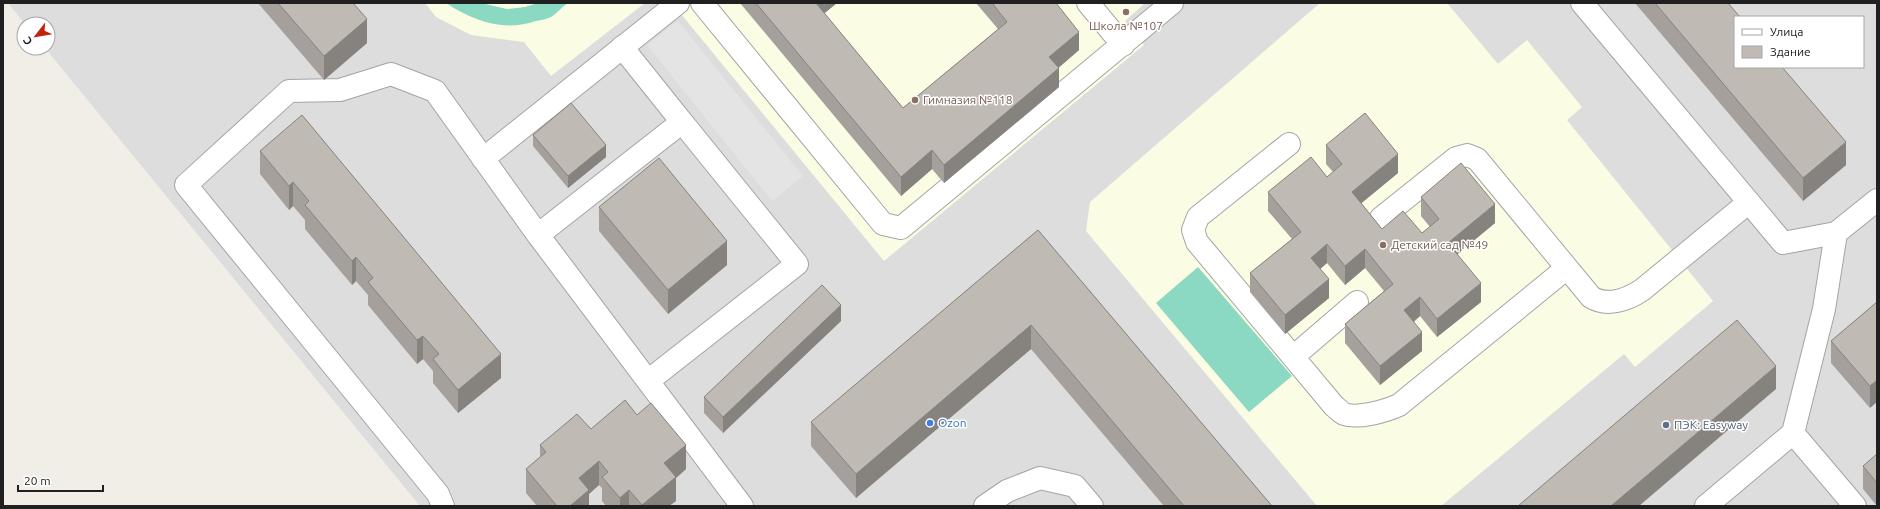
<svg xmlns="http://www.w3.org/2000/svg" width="1880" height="509" font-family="Ubuntu,sans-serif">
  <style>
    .residential { fill: #dedddd; fill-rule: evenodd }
    .education { fill: #fafde3 }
    .pitch { fill: #8bd8c3 }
    .parking { fill: #e4e4e4 }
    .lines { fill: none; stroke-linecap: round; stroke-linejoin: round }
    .minor-casing { stroke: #a4a4a4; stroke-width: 24 }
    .minor { stroke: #fff; stroke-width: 22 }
    .wall { fill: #a5a09b }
    .shaded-wall { fill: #86827e }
    .building { fill: #c0bab4; stroke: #86827e }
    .education-dot { fill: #8d6e63; stroke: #fff; stroke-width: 1.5 }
    .shop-dot { fill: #3f7fe0; stroke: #fff; stroke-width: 1.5 }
    .service-dot { fill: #5c6f8a; stroke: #fff; stroke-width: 1.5 }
    .labels { text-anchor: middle; stroke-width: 3; stroke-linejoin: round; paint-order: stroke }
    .education-label { font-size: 12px; fill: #785e54; stroke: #fff; text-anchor: start }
    .shop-label { font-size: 12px; fill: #366cbe; stroke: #fff; text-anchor: start }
    .service-label { font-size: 12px; fill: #4e5e75; stroke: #fff; text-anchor: start }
  </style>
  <rect width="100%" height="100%" fill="#f0eee7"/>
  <!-- residential -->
  <path class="residential" d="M8,3H1877V506H420L45,48H48V24H25ZM1735,17H1863V67H1735Z"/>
  <!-- education -->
  <path class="education" d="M425,3H645L551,76L524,42L471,35L436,17Z
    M672,3H1145L1125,21L1144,45L884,261Z
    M1320,3H1447L1498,64L1527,40L1582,107L1567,120L1713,301L1635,367L1624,354L1441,506H1317L1086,231L1090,202Z"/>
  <!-- pitch -->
  <path class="pitch" d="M446,3H481L507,9L525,7L538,3H568C562,7 557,13 551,17C547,19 541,20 536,21C504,32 473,21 446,3Z
    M1198,267L1292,376L1249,412L1156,303Z"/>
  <!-- parking -->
  <path class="parking" d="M678,21L803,176L772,201L647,45Z"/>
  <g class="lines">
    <!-- minor casing -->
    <g class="minor-casing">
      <path id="minor" d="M702,3L883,224L901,228L1172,3
        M1088,3L1123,45
        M1582,3L1783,243L1836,233
        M622,47L682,122
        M1289,144L1198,217L1193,230L1197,242L1334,406C1337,408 1340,412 1344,414C1358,419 1386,411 1399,405L1567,268
        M483,159L678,3
        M1381,218L1456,158L1467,155L1477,159L1591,297C1607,307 1627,300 1642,290L1749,202
        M538,235L682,122L797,264L648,381
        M1293,357L1357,302
        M1793,433L1855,506
        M443,506L438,494L186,185L289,91L340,90L391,74L435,91L538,235L742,506
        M985,506L1007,491L1040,478L1075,486L1092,506
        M1706,506L1793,433L1824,309L1836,233L1877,200"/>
    </g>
    <!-- minor -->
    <use href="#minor" class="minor"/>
  </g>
  <!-- wall -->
  <path class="wall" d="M258,3H353L367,43L324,80Z
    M740,3H837L824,13L903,108L998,29L976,3H1056L1079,50L1058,68L1059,87L944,183L932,169L901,196Z
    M1635,3H1728L1846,165L1803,201Z
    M533,135L606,157L568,188L533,146Z
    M1326,145L1398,173L1361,203L1382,229L1422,233L1430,227L1421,216V197L1495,223L1457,254L1481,302L1437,337L1420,316L1414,322L1422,351L1380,385L1345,343V324L1384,291L1365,268L1345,285L1327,263L1320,269L1329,298L1285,334L1250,292V273L1292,239L1268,211V192L1327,177L1333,172L1326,164Z
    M260,151L501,378L458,413L433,383V371L423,359L417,364L368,305V295L356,281L352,285L305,229V220L293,206L289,210L260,174Z
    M599,207L727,265L668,314L599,231Z
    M1038,230L1272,506H1164L1031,349L856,498L811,446V422Z
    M1877,302L1870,408L1831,363V341Z
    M841,321L723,433L704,413V397Z
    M637,415L686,469L676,478V501L669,506H606L602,501V488L599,485L589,494V506H537L526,493V469L540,457V445Z
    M1877,454V506L1863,489V466Z"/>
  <!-- shaded-wall -->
  <path class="shaded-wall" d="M815,3H837L815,21Z
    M367,19V43L324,80V56Z
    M1079,32V50L1049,76V57Z
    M1059,68V87L944,183V165Z
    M1846,142V165L1803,201V178Z
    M606,145V157L568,188V176Z
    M932,150V169L901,196V177Z
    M1398,154V173L1352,211V192Z
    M293,182V206L289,210V186Z
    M1495,204V223L1448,262V243Z
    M727,241V265L668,314V290Z
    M1327,244V263L1311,277V258Z
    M1365,249V268L1345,285V266Z
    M356,257V281L352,285V261Z
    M1329,279V298L1285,334V315Z
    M1481,283V302L1437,337V319Z
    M1420,297V316L1404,329V310Z
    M841,305V321L723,433V417Z
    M1031,325V349L856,498V474Z
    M1422,332V351L1380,385V366Z
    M423,336V359L417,364V340Z
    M501,354V378L458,413V390Z
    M1776,366V389L1639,506H1611Z
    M1877,380V402L1870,408V386Z
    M686,445V469L676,478V501L669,506H642L664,463Z
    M599,461V485L589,494V506H570L579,478Z
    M629,490V506H620V498Z"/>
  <!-- building -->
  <path class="building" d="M278,3H353L367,19L324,56Z
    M756,3H816L903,108L1007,22L992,3H1056L1079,32L1049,57L1059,68L944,165L932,150L901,177Z
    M1655,3H1728L1740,17H1735V67H1782L1846,142L1803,178Z
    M571,103L606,145L568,176L533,135Z
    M1365,113L1398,154L1352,192L1382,229L1403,211L1422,233L1439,219L1421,197L1461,163L1495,204L1448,243L1481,283L1437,319L1420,297L1404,310L1422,332L1380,366L1345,324L1393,284L1365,249L1345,266L1327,244L1311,258L1329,279L1285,315L1250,273L1301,232L1268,192L1311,157L1327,177L1342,164L1326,145Z
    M302,115L501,354L458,390L433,359L439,354L423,336L417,340L368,282L373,278L356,257L352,261L305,205L309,201L293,182L289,186L260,151Z
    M659,158L727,241L668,290L599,207Z
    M1038,230L1272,506H1184L1031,325L856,474L811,422Z
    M822,285L841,305L723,417L704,397Z
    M1877,302V380L1870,386L1831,341Z
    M1737,320L1776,366L1611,506H1518Z
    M625,400L637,415L651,403L686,445L664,463L676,477L642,505L629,490L620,498L602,477L608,472L599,461L579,478L589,490L570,506H557L526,469L546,452L540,445L577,414L591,429Z
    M1877,454V483L1863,466Z"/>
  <!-- markers -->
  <g class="education-dot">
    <circle cx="1126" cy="12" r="4"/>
    <circle cx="915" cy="100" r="4"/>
    <circle cx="1383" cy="245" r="4"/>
  </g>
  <circle class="shop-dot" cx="930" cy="423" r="4"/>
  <circle class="service-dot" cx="1666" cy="425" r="4"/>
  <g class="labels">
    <!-- education labels -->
    <g class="education-label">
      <text x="1126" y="30" text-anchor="middle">Школа №107</text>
      <text x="923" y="104">Гимназия №118</text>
      <text x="1391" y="249">Детский сад №49</text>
    </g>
    <!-- shop labels -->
    <g class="shop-label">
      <text x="938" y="427">Ozon</text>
    </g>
    <!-- service labels -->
    <g class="service-label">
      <text x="1674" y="429">ПЭК: Easyway</text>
    </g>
  </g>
  <!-- border -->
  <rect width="1880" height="509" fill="none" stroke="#202020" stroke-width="8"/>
  <!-- legend -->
  <rect x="1734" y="16" width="130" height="52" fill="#ffffff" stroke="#a6a6a6"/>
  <rect x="1742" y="29" width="20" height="6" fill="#ffffff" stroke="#a6a6a6"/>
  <text x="1770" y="36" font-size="12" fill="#202020">Улица</text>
  <rect x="1742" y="46" width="20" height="12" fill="#c0bab4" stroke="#a6a6a6"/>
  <text x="1770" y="56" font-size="12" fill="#202020">Здание</text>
  <!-- north arrow -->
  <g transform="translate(36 36) rotate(239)"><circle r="19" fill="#ffffff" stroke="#a6a6a6"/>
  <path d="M0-3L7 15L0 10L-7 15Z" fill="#c0230f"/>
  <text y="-6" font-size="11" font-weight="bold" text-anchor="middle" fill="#202020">С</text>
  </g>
  <!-- scale -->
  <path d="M18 485v6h85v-6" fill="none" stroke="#202020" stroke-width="2"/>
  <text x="24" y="485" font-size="12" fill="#202020" stroke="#ffffff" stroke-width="3" paint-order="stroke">20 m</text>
</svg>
